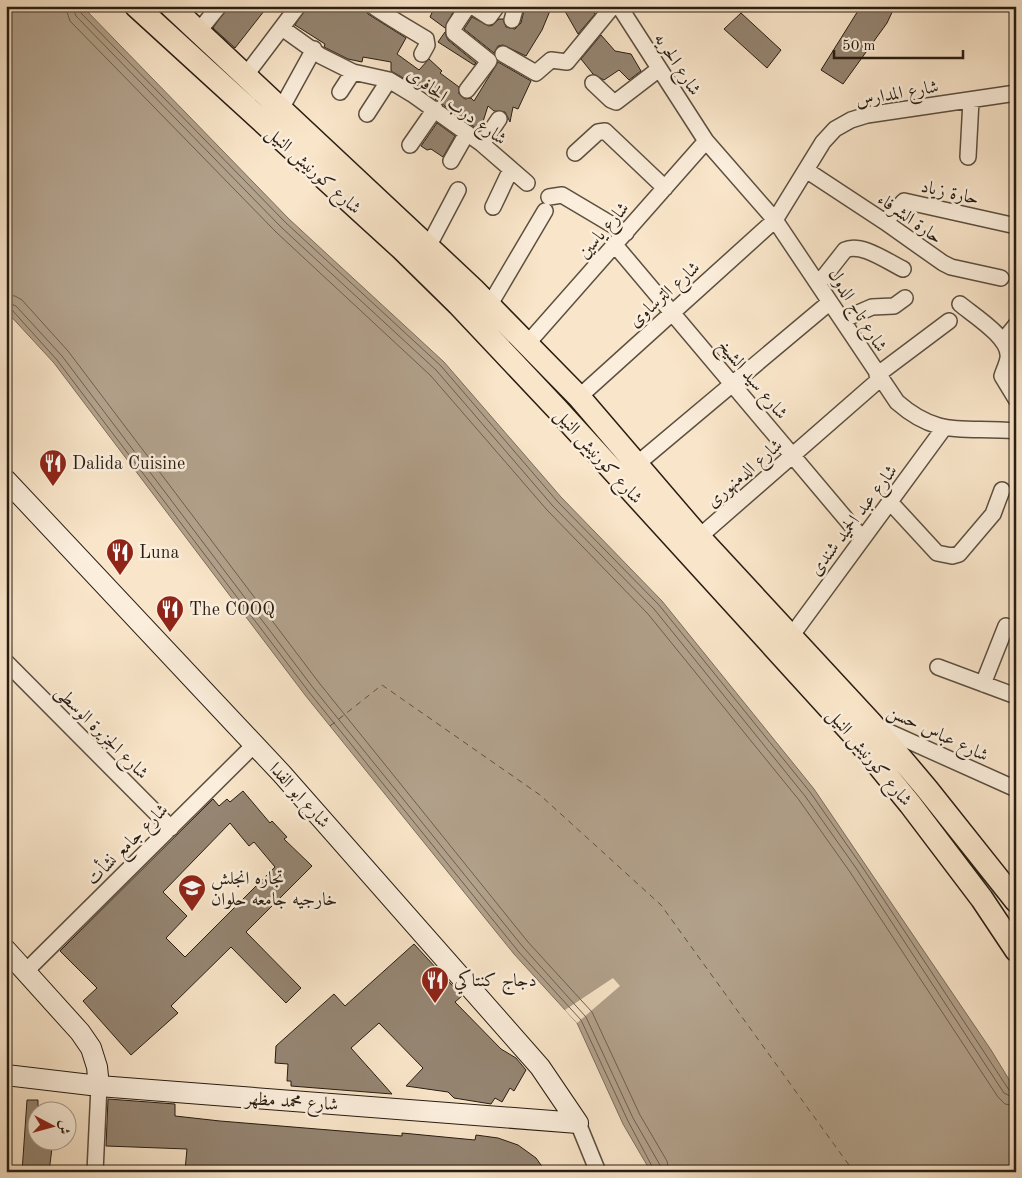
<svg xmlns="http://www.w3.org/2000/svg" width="1022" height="1178" font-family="'Old Standard TT',Amiri,serif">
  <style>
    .water { fill: #b2a18b; stroke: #7b6c5b }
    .pier { fill: #f9e5c9 }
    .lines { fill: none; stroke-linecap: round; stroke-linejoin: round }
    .shore { stroke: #6d5f4f; stroke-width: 1 }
    .ferry { stroke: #5f5243; stroke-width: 1; stroke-dasharray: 6 5; stroke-linecap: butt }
    .building { fill: #958572; stroke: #281d13; fill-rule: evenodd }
    .street-casing { stroke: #5c4f40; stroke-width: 18 }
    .secondary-casing { stroke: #281d13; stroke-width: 22 }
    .primary-casing { stroke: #281d13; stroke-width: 25 }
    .street { stroke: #fbeedc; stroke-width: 15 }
    .secondary { stroke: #fbeedc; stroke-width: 20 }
    .primary { stroke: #f9e5c9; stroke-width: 22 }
    .labels { text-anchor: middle; stroke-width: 5; stroke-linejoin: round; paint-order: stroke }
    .street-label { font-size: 18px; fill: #281d13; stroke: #fbeedc }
    .poi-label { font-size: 18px; fill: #281d13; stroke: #fbeedc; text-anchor: start }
  </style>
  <rect width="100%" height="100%" fill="#f9e5c9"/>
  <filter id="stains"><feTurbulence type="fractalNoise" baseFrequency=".004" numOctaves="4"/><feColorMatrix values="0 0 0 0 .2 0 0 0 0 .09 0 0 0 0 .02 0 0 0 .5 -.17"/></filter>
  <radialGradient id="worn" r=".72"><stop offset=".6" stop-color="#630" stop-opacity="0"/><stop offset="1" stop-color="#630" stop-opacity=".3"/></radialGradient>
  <!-- water -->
  <path class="water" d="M6,6H82L289,219L444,362L561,497L662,601L814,789L991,1050L1016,1091V1172H651L623,1124L577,1023L514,954L305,695L54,363L6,311Z"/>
  <!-- pier -->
  <path class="pier" d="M613,978L620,986L577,1023L565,1010Z"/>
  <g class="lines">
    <!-- shore -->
    <path class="shore" d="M65,6L70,21L276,232L431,376L547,510L648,614L799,800L850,872L998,1097L1005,1104L1016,1106
      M72,6L76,16L281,227L436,370L552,505L654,609L805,796L856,868L1004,1093L1016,1099
      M79,6L80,12L285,222L441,366L557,501L659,605L810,792L861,865L1009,1090L1016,1092
      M6,295L15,296L22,300L68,351L320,684L528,942L592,1012L640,1115L667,1161L669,1172
      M6,302L16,306L62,356L314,689L523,947L586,1017L633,1118L660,1165L661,1172
      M6,308L12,310L57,360L309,692L518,951L581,1020L628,1121L655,1172"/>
    <!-- ferry -->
    <path class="ferry" d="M330,726L382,685L540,795L661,905L854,1172"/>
  </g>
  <!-- building -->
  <path class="building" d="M228,6H268L235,48L213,28Z
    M307,6H364L368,14L406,38L397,54L419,70L429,59L442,71L440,73L459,87V94L465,99L471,98L474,101L498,62L531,81L518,109L513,107L510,122L505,112L494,111L488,106L480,131L435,99L437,97L391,71V62L363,57L362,62L348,59L324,47L325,44L295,25Z
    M435,6L453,12L445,28L430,17Z
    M525,6H552L542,30L526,56L503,45L498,46L494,53L464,29L472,17L489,26L493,25L499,19H503L506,27L515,29L521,23Z
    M562,6H590L595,14L578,34Z
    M861,6H895L887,23L843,84L821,70Z
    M741,13L781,50L767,68L724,29Z
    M445,32L448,40L476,63L474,65L438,42Z
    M601,35L615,51L631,54L641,71L629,80L619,70L604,80L593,74L581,59Z
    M437,123L455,136L443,157L431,149L427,150L421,146Z
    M243,791L270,823L272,821L287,837L284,839L312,866L246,932L301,988L286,1003L231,947L171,1006L178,1013L131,1055L83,1001L97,988L60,951L213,799L219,806L227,799L230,802ZM230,823L249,846L254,842L275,867L185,957L166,938L187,916L163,892Z
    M414,944L462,996L455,1002L501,1049L516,1058L526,1070L514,1091L510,1088L502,1102L495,1098L491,1104L454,1098L448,1092L406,1086L423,1068L379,1023L351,1048L392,1094L291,1086V1081H287L288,1064L275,1063L276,1046L334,994L345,1006Z
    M108,1099L175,1104V1116L220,1121L402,1136V1133L475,1140L476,1135L498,1138L518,1145L536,1158L546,1172H207L185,1170L187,1149L106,1146Z
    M27,1100H38V1140H53L49,1172H22Z"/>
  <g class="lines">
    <!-- street casing -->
    <g class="street-casing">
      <path id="street" d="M373,6C390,18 408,28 426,39L427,45L422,54
        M472,6L489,17L497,6
        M619,6L706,141L775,220L897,402C939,439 965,426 1016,431
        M512,20L516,6
        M282,28L321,56L353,72L389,80L412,94L482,144L527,183
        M198,32L219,6
        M503,54L536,73L551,60L567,62L613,6
        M246,75L298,6
        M593,83L611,100L616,102L659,69
        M467,90L489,61L454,33V27L468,6
        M340,92L353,72
        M281,109L314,49
        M367,114L389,80
        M482,144L499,119
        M410,145L435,109
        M575,153L598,132L605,131L665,188
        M968,157L971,100
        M451,161L467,133
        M806,170L885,222L943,263L951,267L1001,278
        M549,197L562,195L626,233
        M493,207L511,169
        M885,222L904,201L1016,226
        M615,245L862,538
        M428,247L458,190
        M819,283L845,250C861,242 888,262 903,269
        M960,304C973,315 1011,338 1008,358C1007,364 1004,370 1002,376L1016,399
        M489,306L545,211
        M842,320L872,307L894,306L905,298
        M1003,341L1016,325
        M527,344L706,141
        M877,375L949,321
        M579,397L775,220L823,142L835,129L851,120L867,115L1016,93
        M637,464L830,302
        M890,502L937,553L952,556L959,554L993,514L1002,490
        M699,537L881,378
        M792,635L944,428
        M6,662L171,828
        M938,667L1016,696
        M983,684L1006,626
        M878,727L1016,789
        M26,971L255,744
        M578,1123L598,1172
        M95,1172L99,1086"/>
    </g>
    <!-- secondary casing -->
    <g class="secondary-casing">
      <path id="secondary" d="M6,480L282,774L540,1067L578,1123
        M6,950L80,1032L91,1048L97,1067L99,1086
        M6,1075L99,1086L578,1123"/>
    </g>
    <!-- primary casing -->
    <g class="primary-casing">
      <path id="primary" d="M136,6L402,249L458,304L557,409L853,734L910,804L982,899L1016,950
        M171,6L473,289L579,397L699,537L872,724L927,789L1016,901"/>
    </g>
    <!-- street -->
    <use href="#street" class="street"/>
    <!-- secondary -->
    <use href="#secondary" class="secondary"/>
    <!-- primary -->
    <use href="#primary" class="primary"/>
  </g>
  <!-- icons -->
  <defs>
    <g id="restaurant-pin" transform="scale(1.4375)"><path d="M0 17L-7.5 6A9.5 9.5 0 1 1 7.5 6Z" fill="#8f2418" stroke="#fbeedc"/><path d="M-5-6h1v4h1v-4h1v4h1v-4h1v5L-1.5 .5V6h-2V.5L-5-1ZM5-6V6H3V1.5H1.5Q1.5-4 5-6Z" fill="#fff"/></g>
    <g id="school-pin" transform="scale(1.4375)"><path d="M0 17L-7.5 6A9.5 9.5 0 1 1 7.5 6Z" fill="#8f2418" stroke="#fbeedc"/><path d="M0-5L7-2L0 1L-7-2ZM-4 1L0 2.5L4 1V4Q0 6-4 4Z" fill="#fff"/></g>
  </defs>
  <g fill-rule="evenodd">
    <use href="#restaurant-pin" x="53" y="463"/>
    <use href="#restaurant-pin" x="120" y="552"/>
    <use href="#restaurant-pin" x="170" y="609"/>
    <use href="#school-pin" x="192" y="888"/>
    <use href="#restaurant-pin" x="435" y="980"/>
  </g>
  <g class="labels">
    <!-- street labels -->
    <g class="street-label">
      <text transform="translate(678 64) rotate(57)" y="6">شارع الحريه</text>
      <text transform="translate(897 93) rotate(-10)" y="6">شارع المدارس</text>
      <text transform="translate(457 106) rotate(36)" y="6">شارع درب الحافرى</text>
      <text transform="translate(314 170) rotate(42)" y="6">شارع كورنيش النيل</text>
      <text transform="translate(950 192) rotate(13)" y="6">حارة زياد</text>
      <text transform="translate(910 218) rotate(35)" y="6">حارة الشرفاء</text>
      <text transform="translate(603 230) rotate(-49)" y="6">شارع ياسين</text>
      <text transform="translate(664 294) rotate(-42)" y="6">شارع الترساوى</text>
      <text transform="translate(858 310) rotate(58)" y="6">شارع تاج الدول</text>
      <text transform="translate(753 379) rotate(50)" y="6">شارع سيد الشيخ</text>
      <text transform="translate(599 456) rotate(48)" y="6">شارع كورنيش النيل</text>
      <text transform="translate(744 473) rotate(-41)" y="6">شارع الدمنهورى</text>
      <text transform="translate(853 520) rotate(-53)" y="6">شارع عبد الحميد شندى</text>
      <text transform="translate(102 732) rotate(45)" y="6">شارع الجزيرة الوسطى</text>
      <text transform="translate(938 733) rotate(25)" y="6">شارع عباس حسن</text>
      <text transform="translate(870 757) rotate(50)" y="6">شارع كورنيش النيل</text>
      <text transform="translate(300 795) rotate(48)" y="6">شارع ابو الفدا</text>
      <text transform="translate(127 844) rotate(-45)" y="6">شارع جامع نشأت</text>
      <text transform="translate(292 1101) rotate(4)" y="6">شارع محمد مظهر</text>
    </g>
    <!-- poi labels -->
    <g class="poi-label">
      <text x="72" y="469">Dalida Cuisine</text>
      <text x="139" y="558">Luna</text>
      <text x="189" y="615">The COOQ</text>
      <text x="211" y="884">تجاره انجلش<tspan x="211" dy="21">خارجيه جامعه حلوان</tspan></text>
      <text x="454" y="986">دجاج كنتاكي</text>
    </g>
  </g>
  <!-- margin -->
  <rect width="1022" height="1178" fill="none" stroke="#f9e5c9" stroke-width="25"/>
  <rect x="8" y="8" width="1007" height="1163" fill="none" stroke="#281d13" stroke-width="2.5"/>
  <rect x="12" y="12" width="997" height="1153" fill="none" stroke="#281d13"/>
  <!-- north arrow -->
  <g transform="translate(52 1126) rotate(96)"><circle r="24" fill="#fbeedc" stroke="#a79a8c"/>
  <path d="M0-4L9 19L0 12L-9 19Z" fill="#8f2418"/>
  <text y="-8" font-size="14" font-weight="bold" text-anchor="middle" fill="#281d13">ش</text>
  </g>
  <!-- scale -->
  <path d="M834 50v8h129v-8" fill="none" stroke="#281d13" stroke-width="2.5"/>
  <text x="842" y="50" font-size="15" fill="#281d13" stroke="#fbeedc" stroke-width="4" paint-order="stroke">50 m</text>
  <rect width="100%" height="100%" filter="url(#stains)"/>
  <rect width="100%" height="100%" fill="url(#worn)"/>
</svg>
